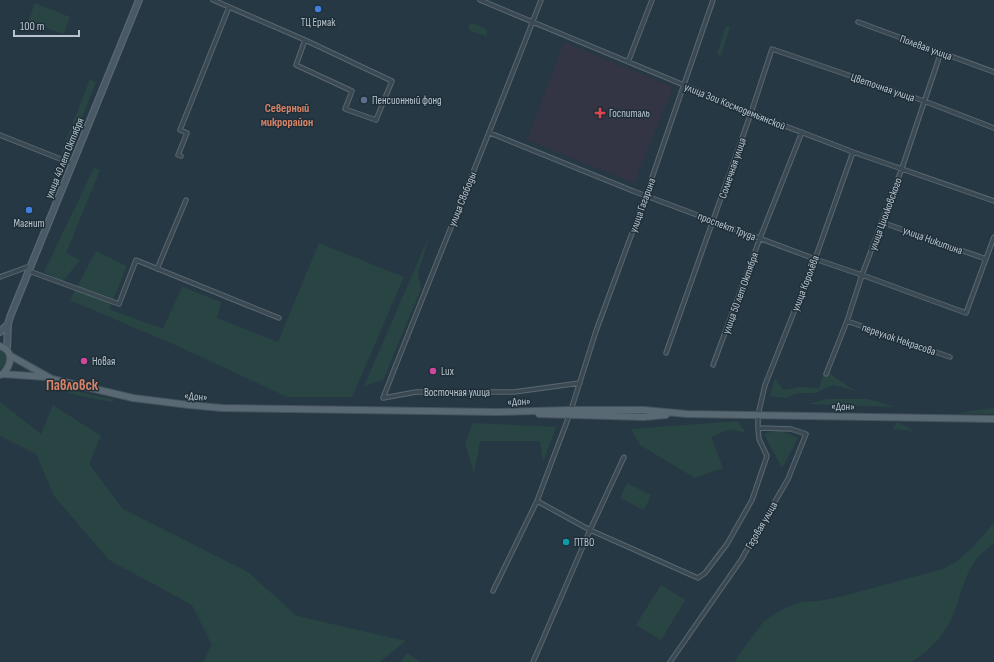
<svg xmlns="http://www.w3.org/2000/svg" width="994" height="662" font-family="'Sofia Sans Condensed',sans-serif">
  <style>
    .medical { fill: #333444 }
    .green { fill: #294543 }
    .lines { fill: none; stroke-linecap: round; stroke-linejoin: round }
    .street-casing { stroke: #596771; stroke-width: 5.5 }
    .secondary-casing { stroke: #596771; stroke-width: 8 }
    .primary-casing { stroke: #45535d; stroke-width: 8 }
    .street { stroke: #3b4953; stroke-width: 3.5 }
    .secondary { stroke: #495966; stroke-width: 5.5 }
    .primary { stroke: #596973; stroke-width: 6 }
    .shop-dot { fill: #3f7fe0; stroke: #1f2f39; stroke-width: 1.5 }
    .service-dot { fill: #5c6f8a; stroke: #1f2f39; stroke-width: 1.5 }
    .health-dot { fill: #e0444e; stroke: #1f2f39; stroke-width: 1.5 }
    .hotel-dot { fill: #d1479c; stroke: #1f2f39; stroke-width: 1.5 }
    .culture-dot { fill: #0f9aa8; stroke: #1f2f39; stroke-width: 1.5 }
    .labels { text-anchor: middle; stroke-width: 3; stroke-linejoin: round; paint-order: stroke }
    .poi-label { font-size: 11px; fill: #b8c4cd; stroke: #1f2f39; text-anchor: start }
    .street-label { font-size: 11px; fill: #b8c4cd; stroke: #1f2f39 }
    .neighbourhood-label { font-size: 12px; font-weight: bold; fill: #d98467; stroke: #1f2f39 }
    .district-label { font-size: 15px; font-weight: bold; fill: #d98467; stroke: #1f2f39 }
  </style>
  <rect width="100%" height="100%" fill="#263844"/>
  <!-- medical -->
  <path class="medical" d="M564,42L673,87L634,183L527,140Z"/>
  <!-- green -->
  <path class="green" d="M35,3L70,17L64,34L28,22Z
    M473,23L486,29L487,33L486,36L470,31L469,28V25Z
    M726,26L730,27L721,55L717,54Z
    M90,79L96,82L69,150L61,153Z
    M94,168L100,170L66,253L80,260L63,281L44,272Z
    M430,234L418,273L421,289L383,380L364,386Z
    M319,243L404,277L352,397H287L182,348L70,300L96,251L127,266L109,309L163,329L182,287L221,302L217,318L278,342Z
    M0,350C8,355 9,365 0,370Z
    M826,367L834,377L856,391L834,385L815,393H797L785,398L770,396L775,378L783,390L799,387L819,388Z
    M67,389L115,400L111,402L68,393Z
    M827,399H868L895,407L808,404Z
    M0,402L41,434L53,405L101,436L89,464L123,509L248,572L297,616L406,641L379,662H203L212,645L192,605L109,560L54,496L36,454L0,436Z
    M994,408V414L959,413Z
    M738,421L746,433L730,429L711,437L723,468L695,478L640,445L631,429Z
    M897,422L915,431L893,429Z
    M473,423L556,427L543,462L540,441H480L474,474L465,443Z
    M780,430L798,438L782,468L764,434Z
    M627,483L651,495L644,510L620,498Z
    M994,523V543C988,548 981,553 976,560C963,576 961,598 952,617C944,636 928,652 911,662H735L738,656L764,621L783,609L801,602L818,601L839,597L943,569L959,560L975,545Z
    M661,585L685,600L661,640L636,625Z
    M407,653L419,661L421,662H400Z"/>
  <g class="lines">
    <!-- street casing -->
    <g class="street-casing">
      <path id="street" d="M213,0L305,40L392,81L376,120L345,109L352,91L296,65L305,40
        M480,0L751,113L853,152L994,201
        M858,22L994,72
        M628,62L652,0
        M490,133L633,191L815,259L862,275L966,313L994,237
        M0,135L73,164
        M181,156L178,155L187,133L180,130L229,7
        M881,222L986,259
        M157,269L186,200
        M29,271L119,304L136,260L279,318
        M0,277L30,266
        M847,321L950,357
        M666,353L751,113L772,49L924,101L994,128
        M713,365L760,238L802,132
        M826,374L847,321L862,275L902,168L941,52
        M383,398C435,265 490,133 541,0
        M383,398L416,392H514L580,383
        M571,410L596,331L646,195L713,0
        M537,501L590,530L698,578L705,573L727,544L752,500L767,456L759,439L758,428
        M493,591L537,501L569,416
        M533,662L590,530L624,457
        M670,662L741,560L788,479L806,434L791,429L758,428V415L765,385L815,259L853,152"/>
    </g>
    <!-- secondary casing -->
    <g class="secondary-casing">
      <path id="secondary" d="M0,332L8,324
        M7,349L8,324L10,317L139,0"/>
    </g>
    <!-- primary casing -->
    <g class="primary-casing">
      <path id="primary" d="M0,346C14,351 12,364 3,374
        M11,356L52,379L133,398L189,405L222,408L496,412L571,410H644L687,414L994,419
        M0,375L3,374L46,377
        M539,414L644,417L666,415"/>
    </g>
    <!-- street -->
    <use href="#street" class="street"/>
    <!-- secondary -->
    <use href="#secondary" class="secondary"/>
    <!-- primary -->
    <use href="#primary" class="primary"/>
  </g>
  <!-- markers -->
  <g class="shop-dot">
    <circle cx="318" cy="9" r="4"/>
    <circle cx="29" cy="210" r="4"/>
  </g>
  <circle class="service-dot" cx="364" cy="100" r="4"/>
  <path class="health-dot" d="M598 107h4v4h4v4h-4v4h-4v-4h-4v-4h4z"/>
  <g class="hotel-dot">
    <circle cx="84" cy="361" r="4"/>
    <circle cx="433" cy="371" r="4"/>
  </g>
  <circle class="culture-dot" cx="566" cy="542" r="4"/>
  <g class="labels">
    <!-- poi labels -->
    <g class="poi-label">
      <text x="318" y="26" text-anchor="middle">ТЦ Ермак</text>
      <text x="372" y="104">Пенсионный фонд</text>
      <text x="609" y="117">Госпиталь</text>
      <text x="29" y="227" text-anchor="middle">Магнит</text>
      <text x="92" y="365">Новая</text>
      <text x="441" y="375">Lux</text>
      <text x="574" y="546">ПТВО</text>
    </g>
    <!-- street labels -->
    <g class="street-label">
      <text transform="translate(926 47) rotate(20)" y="4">Полевая улица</text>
      <text transform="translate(883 87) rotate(19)" y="4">Цветочная улица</text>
      <text transform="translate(735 106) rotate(22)" y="4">улица Зои Космодемьянской</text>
      <text transform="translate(64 158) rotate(-68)" y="4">улица 40 лет Октября</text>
      <text transform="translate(732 168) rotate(-71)" y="4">Солнечная улица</text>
      <text transform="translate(462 199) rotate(-68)" y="4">улица Свободы</text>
      <text transform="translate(642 205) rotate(-70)" y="4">улица Гагарина</text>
      <text transform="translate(885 214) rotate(-70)" y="4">улица Циолковского</text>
      <text transform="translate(727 226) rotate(21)" y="4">проспект Труда</text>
      <text transform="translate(933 240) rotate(20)" y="4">улица Никитина</text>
      <text transform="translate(805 283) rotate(-69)" y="4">улица Королёва</text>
      <text transform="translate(740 293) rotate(-70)" y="4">улица 50 лет Октября</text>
      <text transform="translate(899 339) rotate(19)" y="4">переулок Некрасова</text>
      <text x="457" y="396">Восточная улица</text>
      <text transform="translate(196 396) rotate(5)" y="4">«Дон»</text>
      <text transform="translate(519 401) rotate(-2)" y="4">«Дон»</text>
      <text transform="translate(843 406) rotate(1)" y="4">«Дон»</text>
      <text transform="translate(761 525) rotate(-60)" y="4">Газовая улица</text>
    </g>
    <!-- neighbourhood labels -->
    <g class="neighbourhood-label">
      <text x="287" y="112">Северный<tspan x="287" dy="14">микрорайон</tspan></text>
    </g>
    <!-- district labels -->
    <g class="district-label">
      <text x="72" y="390">Павловск</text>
    </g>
  </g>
  <!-- scale -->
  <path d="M14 30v6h65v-6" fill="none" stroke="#b8c4cd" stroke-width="2"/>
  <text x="20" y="30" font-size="12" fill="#b8c4cd" stroke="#1f2f39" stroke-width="3" paint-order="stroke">100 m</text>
</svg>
